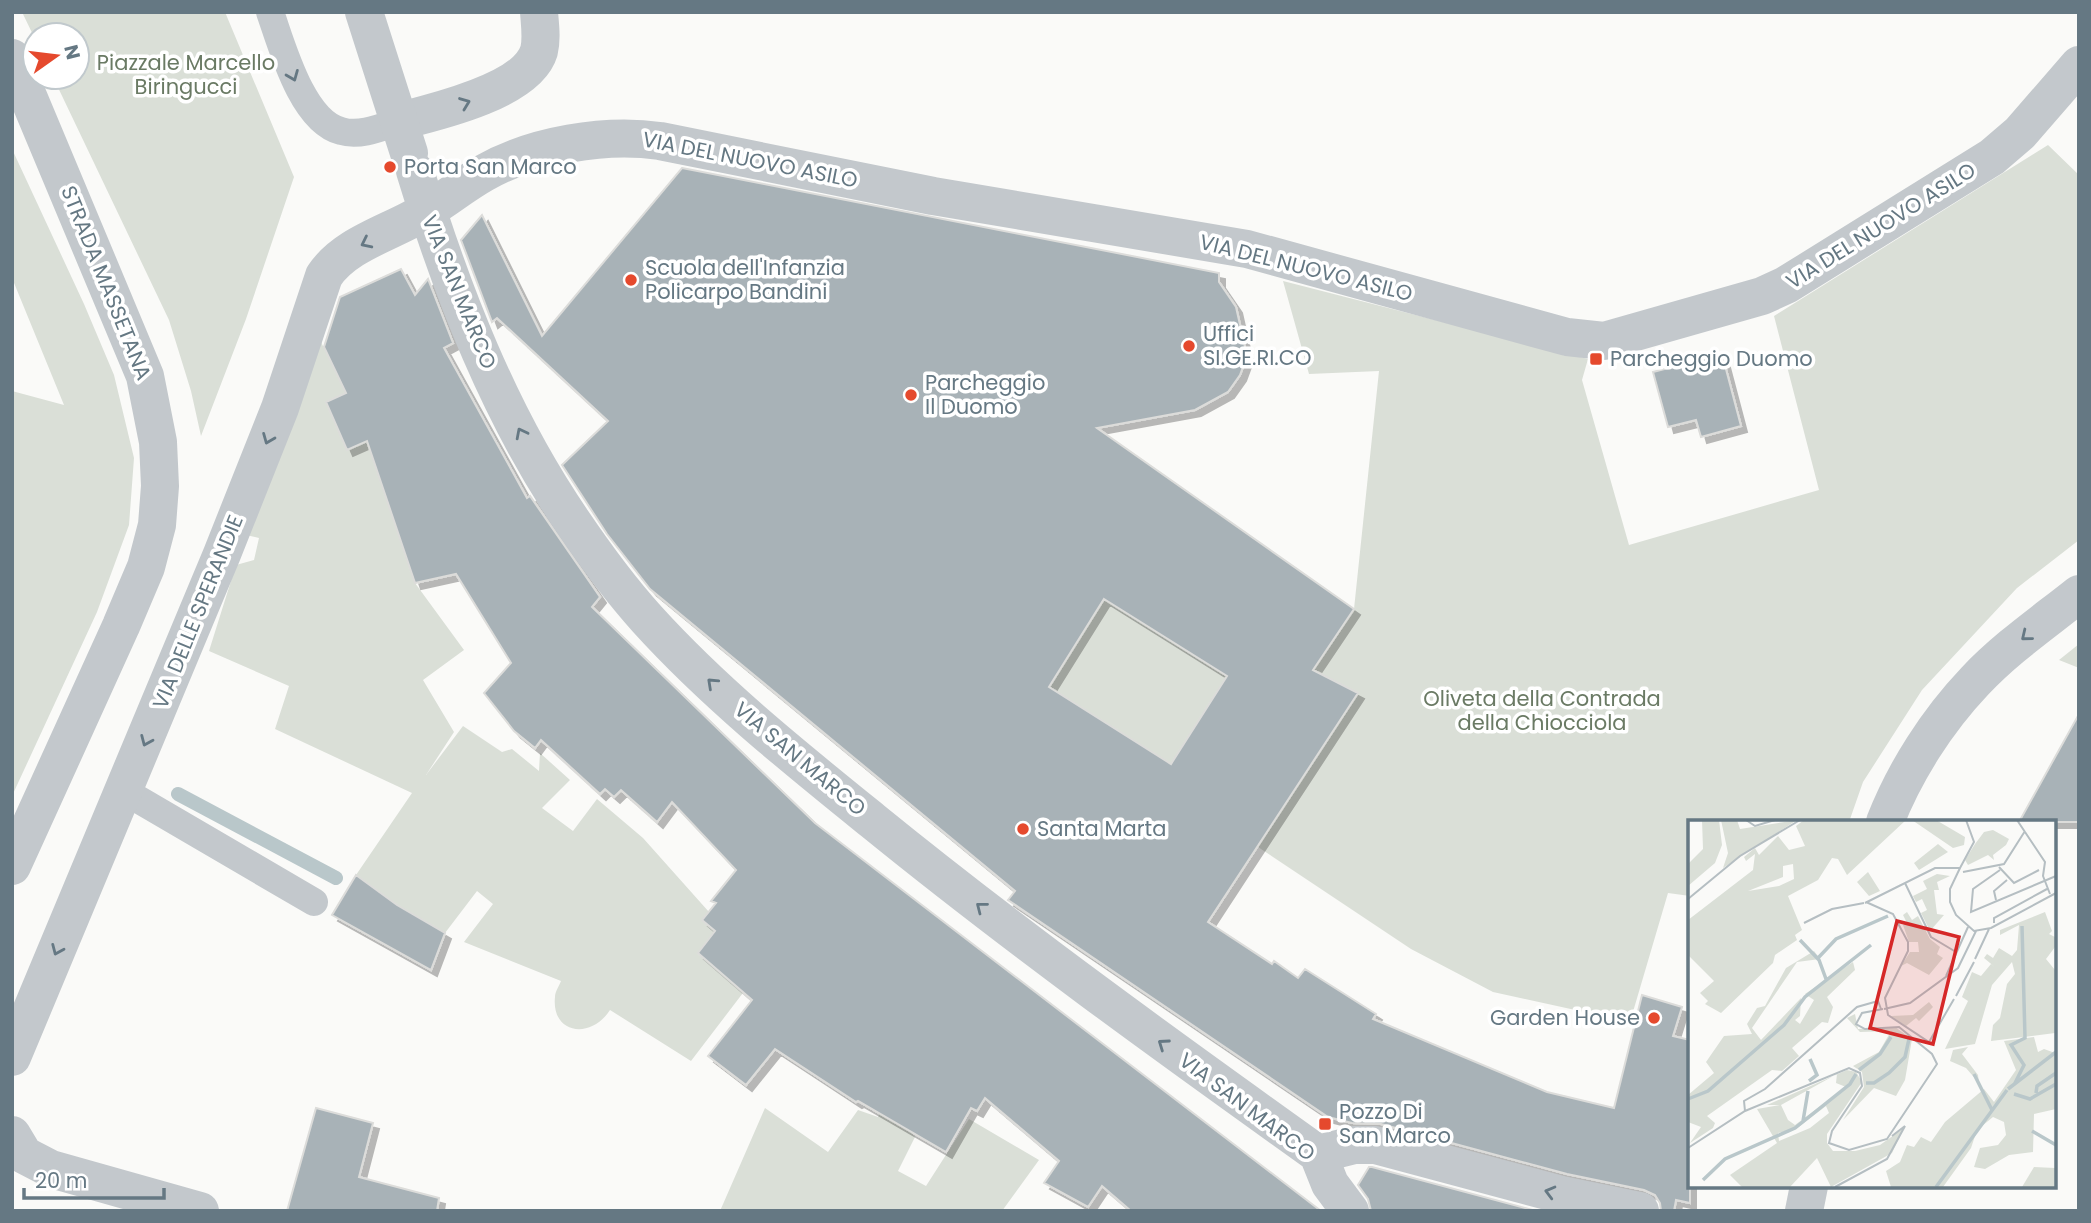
<svg xmlns="http://www.w3.org/2000/svg" width="2091" height="1223" font-family="Poppins,sans-serif">
  <style>
    .green { fill: #dadfd7 }
    .lines { fill: none; stroke-linecap: round; stroke-linejoin: round }
    .stream { stroke: #b9c7ca; stroke-width: 14 }
    .building { fill: #a8b2b7; stroke: #dcdcda; stroke-width: 2; fill-rule: evenodd; filter: url(#shadow) }
    .service { stroke: #c3c8cc; stroke-width: 28 }
    .minor { stroke: #c3c8cc; stroke-width: 38 }
    .tertiary { stroke: #c3c8cc; stroke-width: 38 }
    .oneway { stroke: #657883 }
    .poi-dot { fill: #e5492d; stroke: #fff; stroke-width: 2.5 }
    .labels { text-anchor: middle; stroke-width: 7; stroke-linejoin: round; paint-order: stroke }
    .park-label { font-size: 21px; fill: #6a7a64; stroke: #fff }
    .street-label { font-size: 21px; fill: #657883; stroke: #fff }
    .poi-label { font-size: 21px; fill: #657883; stroke: #fff; text-anchor: start }
    .inset-river { fill: none; stroke: #b9c7ca; stroke-width: 3.5 }
    .inset-road { fill: none; stroke: #b5bec2; stroke-width: 2 }
    .view { fill: #d62828; fill-opacity: 0.15; stroke: #d62828; stroke-width: 3.5 }
    .inset-edge { fill: none; stroke: #657883; stroke-width: 3.5 }
  </style>
  <defs>
    <filter id="shadow"><feDropShadow dx="6" dy="6" stdDeviation="0" flood-color="#0004"/></filter>
  </defs>
  <rect width="100%" height="100%" fill="#fafaf8"/>
  <!-- green -->
  <path class="green" d="M22,12H225L294,177L246,319L201,436L191,391L169,320L53,77H77V35H35V39Z
    M2048,145L2079,175V540L2017,588L1922,690L1863,782L1849,822H1690V896L1668,893L1630,1022L1493,992L1411,949L1258,847L1358,693L1313,670L1354,609L1379,371L1309,374L1283,281L1588,359L1582,380L1629,545L1819,490L1774,316Z
    M12,149L84,304L114,375L134,458L129,525L97,612L12,796V391L64,405L12,278Z
    M320,340L346,393L326,402L347,450L367,441L415,583L464,650L423,680L454,732L426,775L463,726L502,752L512,749L539,771L540,753L570,780L542,808L573,831L597,799L643,838L709,912L702,920L715,931L698,954L712,965L762,968L691,1061L610,1010C591,1040 551,1034 555,997C555,992 559,986 561,981L464,942L493,904L477,891L445,933L397,905L356,875L412,793L275,729L289,686L209,651L236,565L254,560L259,538L246,535Z
    M1116,581L1143,624L1200,660L1238,658L1171,764L1049,687Z
    M2079,644V668L2059,660Z
    M884,1100L915,1137L898,1171L926,1186L969,1119L1039,1160L1002,1211H720L765,1108L828,1152L858,1110L878,1117Z"/>
  <g class="lines">
    <!-- stream -->
    <path class="stream" d="M178,794L336,878"/>
  </g>
  <!-- building -->
  <path class="building" d="M682,168L1219,273V282L1236,307L1247,356L1240,375L1228,392L1195,410L1097,428L1354,609L1313,670L1358,693L1208,922L1272,964L1274,961L1298,978L1305,969L1376,1014L1373,1019L1547,1092L1614,1108L1642,995L1682,1007L1673,1036L1690,1040V1203L1676,1200L1674,1211H1661L1660,1203L1655,1195L1644,1190L1567,1174L1381,1124L1352,1123L1328,1117L1008,900L1015,891L650,589L607,534L562,465L608,421L497,318L492,322L461,240L482,215L542,336ZM1104,599L1227,676L1171,764L1049,687Z
    M401,269L415,295L428,279L453,343L444,348L527,498L530,496L600,597L592,607L815,823L1321,1211H1131L1102,1186L1088,1207L1044,1183L1059,1161L985,1098L977,1111L971,1108L946,1152L858,1101L856,1102L775,1049L746,1085L708,1056L752,1000L698,953L715,931L702,920L716,903L711,901L736,870L672,802L657,822L621,790L614,797L605,789L600,794L541,740L535,748L514,731L484,693L511,663L456,574L415,583L367,441L347,450L326,402L346,393L324,347L340,297Z
    M1722,354L1741,426L1701,437L1696,420L1668,427L1653,372Z
    M2079,714V822H2019Z
    M356,875L397,905L445,933L431,970L332,915Z
    M316,1108L373,1123L359,1177L439,1198L437,1211H287Z
    M1369,1167H1372L1536,1211H1371L1368,1199L1358,1185Z"/>
  <g class="lines">
    <!-- service -->
    <path class="service" d="M270,12C282,46 302,121 341,131C360,137 382,127 400,121
      M124,791L314,902"/>
    <!-- minor -->
    <path class="minor" d="M400,121C436,112 527,91 539,51C542,39 540,25 539,12
      M415,171C452,292 500,416 572,521C595,555 620,589 647,619C714,693 795,758 873,821C1017,938 1167,1046 1318,1154L1330,1184L1350,1211
      M1885,822C1905,771 1937,721 1975,681C2006,648 2044,622 2079,594
      M12,1057L222,554L280,408L324,276C343,247 382,235 412,219C438,206 459,187 484,173C533,145 605,133 660,141L933,196L1247,249L1567,337L1604,341L1762,296L1786,285L1992,157L2020,133L2079,65
      M12,1135L24,1155L51,1169L200,1211
      M1318,1154L1354,1145H1375L1562,1195L1640,1211
      M1804,1211L1809,1186"/>
    <!-- tertiary -->
    <path class="tertiary" d="M364,12L409,153
      M12,58L145,376L158,442L160,486L157,525L146,567L121,626L12,866"/>
  </g>
  <!-- one-way arrows -->
  <defs><path id="oneway-chevron" d="M-2-3.5L2.5 0L-2 3.5" fill="none" stroke-width="1.6" stroke-linecap="round" stroke-linejoin="round" transform="scale(1.75)"/></defs>
  <g class="oneway">
    <use href="#oneway-chevron" transform="translate(293 76) rotate(68)"/>
    <use href="#oneway-chevron" transform="translate(465 103) rotate(-21)"/>
    <use href="#oneway-chevron" transform="translate(366 243) rotate(154)"/>
    <use href="#oneway-chevron" transform="translate(521 433) rotate(-117)"/>
    <use href="#oneway-chevron" transform="translate(268 439) rotate(112)"/>
    <use href="#oneway-chevron" transform="translate(2026 636) rotate(141)"/>
    <use href="#oneway-chevron" transform="translate(712 683) rotate(-137)"/>
    <use href="#oneway-chevron" transform="translate(146 741) rotate(113)"/>
    <use href="#oneway-chevron" transform="translate(981 907) rotate(-142)"/>
    <use href="#oneway-chevron" transform="translate(57 950) rotate(113)"/>
    <use href="#oneway-chevron" transform="translate(1163 1044) rotate(-145)"/>
    <use href="#oneway-chevron" transform="translate(1550 1192) rotate(-165)"/>
  </g>
  <!-- markers -->
  <g class="poi-dot">
    <circle cx="390" cy="167" r="7"/>
    <circle cx="631" cy="280" r="7"/>
    <circle cx="1189" cy="346" r="7"/>
    <rect x="1589" y="352" width="14" height="14" rx="3.5"/>
    <circle cx="911" cy="395" r="7"/>
    <circle cx="1023" cy="829" r="7"/>
    <circle cx="1654" cy="1018" r="7"/>
    <rect x="1318" y="1117" width="14" height="14" rx="3.5"/>
  </g>
  <g class="labels">
    <!-- park labels -->
    <g class="park-label">
      <text x="186" y="70">Piazzale Marcello<tspan x="186" dy="24">Biringucci</tspan></text>
      <text x="1542" y="706">Oliveta della Contrada<tspan x="1542" dy="24">della Chiocciola</tspan></text>
    </g>
    <!-- street labels -->
    <g class="street-label">
      <text transform="translate(750 160) rotate(11)" y="7">VIA DEL NUOVO ASILO</text>
      <text transform="translate(1881 226) rotate(-32)" y="7">VIA DEL NUOVO ASILO</text>
      <text transform="translate(1306 268) rotate(14)" y="7">VIA DEL NUOVO ASILO</text>
      <text transform="translate(106 283) rotate(68)" y="7">STRADA MASSETANA</text>
      <text transform="translate(459 292) rotate(68)" y="7">VIA SAN MARCO</text>
      <text transform="translate(198 612) rotate(-68)" y="7">VIA DELLE SPERANDIE</text>
      <text transform="translate(800 759) rotate(40)" y="7">VIA SAN MARCO</text>
      <text transform="translate(1247 1107) rotate(37)" y="7">VIA SAN MARCO</text>
    </g>
    <!-- poi labels -->
    <g class="poi-label">
      <text x="404" y="174">Porta San Marco</text>
      <text x="645" y="275">Scuola dell'Infanzia<tspan x="645" dy="24">Policarpo Bandini</tspan></text>
      <text x="1203" y="341">Uffici<tspan x="1203" dy="24">SI.GE.RI.CO</tspan></text>
      <text x="1610" y="366">Parcheggio Duomo</text>
      <text x="925" y="390">Parcheggio<tspan x="925" dy="24">Il Duomo</tspan></text>
      <text x="1037" y="836">Santa Marta</text>
      <text x="1640" y="1025" text-anchor="end">Garden House</text>
      <text x="1339" y="1119">Pozzo Di<tspan x="1339" dy="24">San Marco</tspan></text>
    </g>
  </g>
  <!-- overview -->
  <g transform="translate(1688 820)">
    <rect width="368" height="368" fill="#fafaf8"/>
    <path d="M14,0H31L34,25L27,43L0,66V44L15,29ZM33,0H49L52,9L109,0L35,48L40,33ZM116,0H218L159,55L150,39L144,38L130,60L100,76L114,110L107,115L109,120L87,135L85,143L33,193L17,184L20,181L12,173L26,161L0,135V100L65,50L67,34L58,41L56,37L67,28L71,35L90,16L101,30L117,26L108,6ZM105,44L106,59L91,66L60,71L95,57V46ZM224,0H248L277,17L276,25L265,28ZM305,10L321,19L318,25L305,35L306,40L300,35L280,45L277,40L287,24L296,12ZM250,24L260,32L231,50L226,43ZM180,52L192,71L181,76L169,62ZM249,54L262,56L249,62L251,70H246L249,94L256,95L242,111L233,93L239,90L234,79L228,82L225,76L239,69L235,61ZM219,92L224,100L230,96L242,119L252,127L249,134L255,138L241,155L219,143L213,146L222,132H231L230,122H221L215,105L219,103L215,95ZM357,92L364,111L361,114L367,117V127L358,139L367,150V213L303,221L305,205L312,198L319,164L327,154L324,142L304,165L287,224L257,229L280,181L274,177L284,152L293,156L303,144L308,148L296,138L299,134L305,138L311,128L324,136L329,130L331,105L312,115V110ZM126,131L132,139L109,142L64,208L73,220L113,178L112,196L107,200L112,204L126,180L117,174L165,142L167,150L139,177L145,187L140,203L134,202L104,228L111,236L94,251L84,250L19,296L27,303L25,308L2,323L13,307L0,302V275L26,253L18,242L36,216L64,214L59,204L69,188L77,186L98,148ZM241,182L245,187L231,201L228,198L218,206L203,196L225,195ZM167,194L170,209L207,207L224,219L217,260L208,276L186,268L155,300L176,267L174,252L165,246L191,232L203,211L172,212L159,198ZM346,217L350,232L356,229L367,233L368,289L346,294L345,332L321,335L297,349L286,347L292,328L310,325L318,315L316,302L305,297L289,310L283,328L255,367H203L198,351L212,342L219,325L226,327L233,317L243,322L257,302L296,269L306,282L328,250L316,221ZM280,227L274,234L290,255L291,263L278,248L262,241L265,230ZM159,250L168,252L174,262L139,314V323L145,331H167L192,325L216,308L204,333L143,367L129,338L102,367H54L42,355L89,323L69,289L92,285H79ZM149,254L148,263L158,267L107,305L100,300L93,285ZM138,286L141,293L122,308L91,321L90,313L108,309ZM346,347L367,348V367H334Z" fill="#dadfd7" fill-rule="evenodd"/>
    <path class="inset-river" d="M112,120L131,140L138,159M130,138L148,119L200,96M171,250L192,234L203,217M286,254L304,290M121,261L129,255L122,239M178,263H186L201,253L217,237L221,219M326,265L336,245L323,225L337,218L334,106M320,269L368,232M348,273L349,266L368,253M326,274L342,279L368,264M0,279L20,271L96,205L117,177L183,125M115,301L120,271M344,311L368,325M15,360L37,339L107,308L162,264L168,254M248,367L319,270"/>
    <path class="inset-road" d="M58,0L67,6L87,0M329,0L357,42L355,56L362,74M311,47L326,63L351,50M272,48L262,69V82L268,95L286,111L303,108L368,73M272,48L286,22L278,0M312,50L285,69L283,92L368,56M275,52L316,44L337,11M217,63L243,117L268,132M0,79L52,36L112,0M308,80L306,71L319,60M178,82L205,94L220,122V131L197,178L200,195L241,222L266,179M177,83L247,48H272M116,103L144,89L176,83M306,103V98L359,69M287,139L301,109M258,156L280,107M268,176L286,142M196,189L222,183L270,148L288,111M57,291L56,281L77,269L169,187L190,181L193,189M0,328L57,291L161,248L172,253L174,266L144,311L141,323L161,330L199,319L249,244L244,234L211,207L177,209L168,204L174,193L195,189M147,367L199,339L217,306L204,316"/>
    <path class="view" d="M209,101L271,117L245,224L182,208Z"/>
    <rect width="368" height="368" class="inset-edge"/>
  </g>
  <!-- border -->
  <rect width="2091" height="1223" fill="none" stroke="#657883" stroke-width="28"/>
  <!-- north arrow -->
  <g transform="translate(56 56) rotate(76)"><circle r="33" fill="#ffffff" stroke="#c1c9cd" stroke-width="2"/>
  <path d="M0-5L12 26L0 18L-12 26Z" fill="#e5492d"/>
  <text y="-10" font-size="19" font-weight="bold" text-anchor="middle" fill="#657883">N</text>
  </g>
  <!-- scale -->
  <path d="M24 1188v10h140v-10" fill="none" stroke="#657883" stroke-width="3.5"/>
  <text x="35" y="1188" font-size="21" fill="#657883" stroke="#ffffff" stroke-width="5" paint-order="stroke">20 m</text>
</svg>
